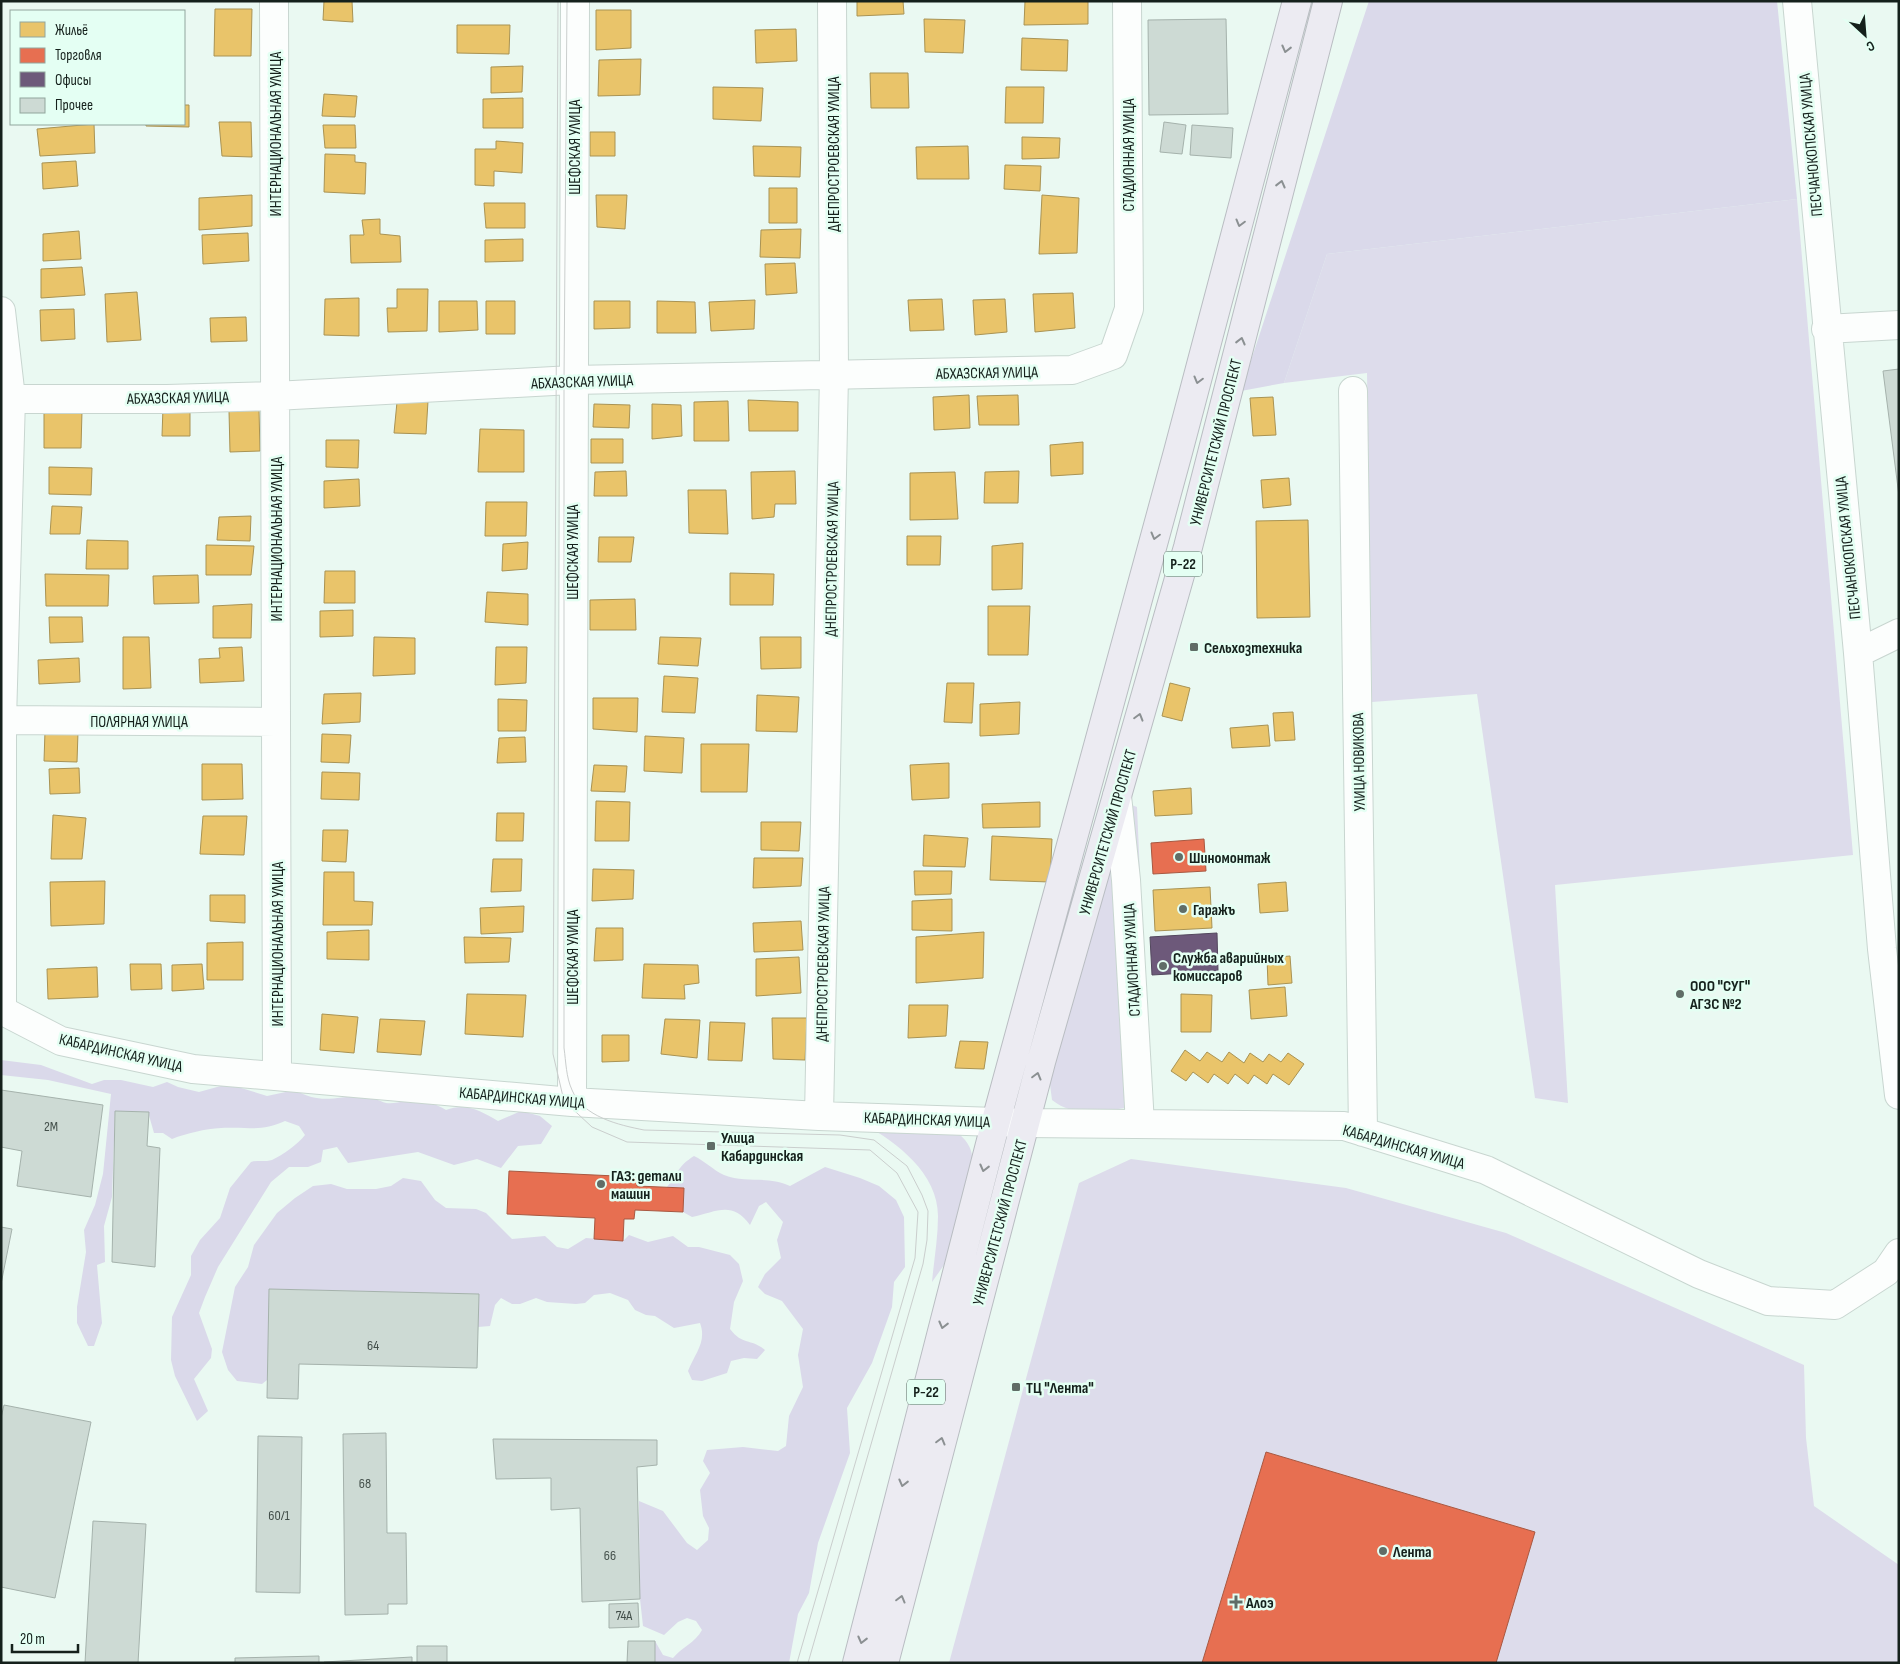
<svg xmlns="http://www.w3.org/2000/svg" width="1900" height="1664" font-family="'Sofia Sans Condensed',sans-serif">
  <style>
    .green { fill: #dddceb }
    .forest { fill: #dad9ea }
    .homes { fill: #e9c46a; stroke: #a99353 }
    .shops { fill: #e76f51; stroke: #a85841 }
    .offices { fill: #6d597a; stroke: #53485e }
    .building { fill: #cddad4; stroke: #a5b2ac }
    .lines { fill: none; stroke-linecap: round; stroke-linejoin: round }
    .minor-casing { stroke: #c8d6d0; stroke-width: 30 }
    .highway-casing { stroke: #b9bdc2; stroke-width: 30 }
    .minor { stroke: #fcfefd; stroke-width: 28 }
    .highway { stroke: #ecebf2; stroke-width: 28 }
    .tram { stroke: #cacecd; stroke-width: 1 }
    .oneway { stroke: #8b9092 }
    .poi-dot { fill: #606d67; stroke: #e4fff3; stroke-width: 2 }
    .labels { text-anchor: middle; stroke-width: 5; stroke-linejoin: round; paint-order: stroke }
    .number-label { font-size: 14px; fill: #434f4a }
    .shield { fill: #e4fff3; stroke: #53645c; stroke-width: 1 }
    .shield-label { font-size: 15px; font-weight: bold; fill: #15211c }
    .street-label { font-size: 16px; fill: #15211c; stroke: #e4fff3 }
    .poi-label { font-size: 16px; font-weight: bold; fill: #15211c; stroke: #e4fff3; text-anchor: start }
  </style>
  <rect width="100%" height="100%" fill="#eaf9f2"/>
  <!-- green -->
  <path class="green" d="M1797,199L1853,855L1555,885L1568,1103L1535,1098L1477,694L1372,702L1367,373L1284,383L1327,254Z
    M1126,803L1137,807L1150,1103C1119,1108 1079,1122 1052,1100L1049,1077Z
    M864,1124L959,1134C969,1143 972,1149 973,1163L944,1265L932,1282C934,1260 938,1238 938,1216C938,1173 897,1143 864,1124Z
    M1131,1159L1346,1188L1506,1233L1804,1365L1806,1438L1814,1506L1899,1565V1663H949L1079,1183Z"/>
  <!-- forest -->
  <path class="forest" d="M1369,1H1777L1797,199L1327,254L1284,383L1241,391Z
    M1,1060L41,1065L92,1084L104,1080H121L153,1087L167,1082L178,1087L199,1092L228,1084L267,1096L295,1090C323,1106 337,1095 364,1096C371,1096 379,1101 386,1103C393,1104 399,1102 405,1101C418,1097 435,1103 446,1110C466,1102 481,1111 498,1121L521,1111L540,1116L552,1126L541,1144L518,1146L501,1168L477,1159L454,1165L418,1152L348,1163L337,1147L323,1150L321,1162L308,1167H289L271,1182L218,1267L205,1297L199,1313L212,1349L211,1358L194,1379L208,1411L197,1421L175,1376L171,1360L172,1317L191,1275V1256L200,1240L220,1218L230,1188L251,1162C257,1160 266,1162 272,1160C283,1155 298,1144 305,1135L299,1126L285,1121C262,1132 245,1127 221,1128C205,1129 187,1133 172,1139L163,1133H154L148,1112L115,1111L112,1197L104,1226L105,1262L97,1265L102,1323L94,1346H88L77,1323V1307L86,1252L84,1230L95,1205L103,1174L111,1094L48,1080L1,1075Z
    M694,1156C705,1161 713,1170 724,1175C746,1184 767,1175 790,1186L825,1167L860,1178L879,1186L896,1200L904,1217L905,1267L894,1282L892,1307L872,1363L847,1408L850,1453L818,1543L809,1593L798,1614L789,1663H655V1641L663,1655L673,1658C682,1647 695,1643 702,1630L696,1621L687,1618L678,1622L664,1635L643,1626L640,1599L639,1501L663,1511L687,1543L697,1550L708,1540L709,1528L703,1516L700,1490L710,1473L703,1461L707,1450L743,1447L778,1451L786,1446L789,1416L803,1387L798,1355L803,1329L782,1301L765,1294L758,1287L765,1274L781,1258L777,1240L783,1222L766,1202L759,1206L750,1225C732,1200 716,1212 692,1217L683,1212L684,1188L667,1187C678,1173 678,1166 694,1156Z
    M403,1178L421,1181L435,1200L446,1208L476,1209L486,1213L512,1239L545,1236L557,1247L568,1249L586,1238L623,1241L629,1235L648,1242L673,1236L688,1247H699L730,1255L739,1264L743,1281L734,1302L730,1329C743,1346 751,1338 765,1350L757,1359L744,1358L731,1361L727,1373L702,1381L692,1380L688,1371C695,1353 707,1342 700,1323L674,1328L655,1316L646,1315L635,1310L628,1300L610,1293L594,1295L585,1303L576,1304L547,1302L536,1298L520,1304H512L501,1298L495,1305L490,1326L478,1327L479,1294L270,1289L267,1380L262,1384L237,1381L228,1370L222,1352L235,1287L248,1267L254,1245L277,1213L295,1198L313,1186L331,1184L347,1189H376L391,1186Z"/>
  <!-- homes -->
  <path class="homes" d="M324,1H352L353,22L323,20Z
    M857,1H903L904,14L857,16Z
    M1025,1H1088V24L1024,25Z
    M215,9H252L251,56H214Z
    M596,10H631V48L596,50Z
    M924,19L965,20L963,53L925,52Z
    M457,25H510L509,54L457,53Z
    M796,29L797,61L756,63L755,30Z
    M1022,38L1068,40L1067,71L1021,70Z
    M641,59L640,95L598,96L599,60Z
    M523,66L522,92L491,93V67Z
    M870,73H908L909,108H871Z
    M713,87L763,88L761,121L713,119Z
    M1006,87H1044L1043,123H1005Z
    M324,94L357,96L355,117L322,116Z
    M523,98V128H483V99Z
    M184,105H189V127L146,126V124H184Z
    M219,122H251L252,157L222,156Z
    M94,124L95,153L40,156L37,129Z
    M323,125H355L356,148H325Z
    M590,132H615V156H590Z
    M1022,137L1060,138L1059,158L1022,159Z
    M496,141L523,143L522,173L494,171V186L475,185V149H496Z
    M753,146L801,147L800,177L754,176Z
    M968,146L969,179H917L916,147Z
    M325,154L355,155V162L366,163L365,194L324,192Z
    M76,161L78,186L43,189L42,163Z
    M1005,165L1041,166L1040,191L1004,189Z
    M769,188H797V223H769Z
    M252,195V226L199,230V198Z
    M596,195H627L625,229L597,227Z
    M1042,195L1079,198L1077,253L1039,254Z
    M484,203H525V228H486Z
    M380,219V234L400,236L401,262L351,263L350,235H364L362,220Z
    M801,229L800,258L760,257L761,230Z
    M79,231L81,259L43,261V234Z
    M248,233L249,261L203,264L202,235Z
    M523,239V261L485,262V240Z
    M795,263L797,293L766,295L765,264Z
    M82,267L85,295L41,298V269Z
    M397,289H428L427,331L388,332L387,308H397Z
    M137,292L141,340L107,342L105,294Z
    M1073,293L1075,328L1035,332L1033,294Z
    M359,298V336L324,335L325,299Z
    M942,299L944,330L910,331L908,300Z
    M1005,299L1007,332L975,335L973,300Z
    M755,300L754,329L711,331L709,302Z
    M439,301H477L478,330L439,332Z
    M486,301H515V334H486Z
    M594,301H630V328L594,329Z
    M657,301L695,302L696,333H657Z
    M74,309L75,339L41,341L40,310Z
    M246,317L247,341L211,342L210,318Z
    M969,395L970,428L934,430L933,397Z
    M1018,395L1019,425H979L977,396Z
    M1273,397L1276,435L1253,436L1250,398Z
    M748,400L798,402V431H749Z
    M428,401L426,434L394,433L397,402Z
    M728,401L729,441H694V402Z
    M594,404L630,405L629,428L593,427Z
    M652,404L681,405L682,436L652,439Z
    M163,407H190V436H162Z
    M44,410L82,411L81,448H44Z
    M259,410L260,451L230,452L229,411Z
    M480,429L524,430V472H478Z
    M591,439H623V463H591Z
    M326,440H359L358,468L326,467Z
    M1083,442V474L1051,476L1050,445Z
    M49,467L92,468L91,495L49,494Z
    M626,471L627,496H594L595,472Z
    M795,471L796,504H775L774,517L752,519L751,472Z
    M1019,471L1018,503H984L985,472Z
    M955,472L958,519L910,520V473Z
    M1289,478L1291,505L1263,508L1261,480Z
    M359,479L360,506L324,508V481Z
    M688,490H726L728,534L689,533Z
    M486,502H527L526,536H485Z
    M52,506L82,507L80,534H50Z
    M251,516L250,541L217,540L219,517Z
    M1308,520L1310,617L1257,618L1256,521Z
    M907,536H941L940,565H907Z
    M599,537H634L631,562H598Z
    M87,540L128,541V569H86Z
    M528,542L527,569L502,571L503,544Z
    M1023,543L1022,589L992,590V546Z
    M206,545L254,546L251,575H206Z
    M325,571H355V603H324Z
    M730,573L774,574L773,605H730Z
    M45,574L109,575L108,606H46Z
    M198,575L199,603L154,604L153,576Z
    M487,592L528,594V625L485,622Z
    M635,599L636,630H590V600Z
    M252,604L251,638H213V606Z
    M988,606H1030L1028,655H988Z
    M353,610V636L320,637V611Z
    M49,617H82L83,642L50,643Z
    M123,637H149L151,688L123,689Z
    M374,637L415,638V674L373,676Z
    M660,637L701,638L698,666L658,664Z
    M760,637H801V668L761,669Z
    M242,647L244,681L200,683L199,659L220,658L219,648Z
    M496,647H527L526,683L495,685Z
    M79,658L80,682L39,684L38,660Z
    M664,676L698,678L695,713L662,712Z
    M947,683H974L972,723L944,722Z
    M1170,683L1190,688L1182,721L1162,716Z
    M361,693L360,722L322,724L324,694Z
    M757,695L799,697L797,732L756,731Z
    M593,698H638L637,732L593,729Z
    M498,699L527,700L526,731H498Z
    M1020,702L1019,734L980,736V704Z
    M1293,712L1295,740L1275,741L1273,713Z
    M1268,725L1270,746L1232,748L1230,728Z
    M45,731L78,732L77,762L44,761Z
    M322,734L351,735L349,763L321,762Z
    M645,736L684,738L682,773L644,771Z
    M525,737L526,762L497,763L499,738Z
    M701,744H749L747,792H701Z
    M949,763V798L912,800L910,765Z
    M202,764H242L243,799L202,800Z
    M594,765L627,766L625,792L591,791Z
    M79,768L80,793L50,794L49,769Z
    M322,772L360,773L359,800L321,799Z
    M1191,788L1192,814L1155,816L1153,791Z
    M596,801L630,802L629,841H595Z
    M1040,802V827L983,828L982,804Z
    M497,813H524L523,841H496Z
    M53,815L86,818L82,859H51Z
    M203,816H247L244,855L200,854Z
    M761,822H801L799,851L761,850Z
    M323,830H348L346,862L322,861Z
    M924,835L968,838L965,867L923,866Z
    M992,836L1052,839L1050,882L990,880Z
    M754,858H803L801,886L753,888Z
    M493,859H522L521,891L491,892Z
    M593,869L634,870L633,899L592,901Z
    M914,871H952L951,894L915,895Z
    M324,872H354V901L373,902L372,925H323Z
    M105,881L104,924L51,926L50,882Z
    M1286,882L1288,911L1260,913L1258,884Z
    M1210,887L1212,928L1155,931L1153,890Z
    M210,895H245V923L210,921Z
    M952,899V931L912,930V901Z
    M524,906L523,932L481,934L480,908Z
    M801,921L803,950L754,952L753,923Z
    M596,928H623V960L594,961Z
    M369,930V960L327,959V932Z
    M984,932L983,978L916,983V937Z
    M464,937L511,938L509,962L465,963Z
    M243,942V980H207V943Z
    M1290,956L1292,983L1268,985L1267,958Z
    M799,957L801,993L756,996V959Z
    M130,964H161L162,989L131,990Z
    M202,964L204,989L172,991V965Z
    M644,964L698,965L699,983L684,985L685,999L642,998Z
    M97,967L98,997L48,999L47,969Z
    M1285,987L1287,1016L1251,1019L1249,990Z
    M467,994L526,995L523,1037L465,1034Z
    M1181,994L1212,995L1211,1032H1181Z
    M909,1005H948L946,1036L908,1038Z
    M322,1014L358,1017L354,1053L320,1050Z
    M772,1018H807L805,1060L773,1059Z
    M380,1019L425,1021L421,1055L377,1052Z
    M665,1019L700,1020L697,1058L661,1054Z
    M710,1022L745,1023L742,1061L708,1060Z
    M602,1035H629V1061L602,1062Z
    M960,1041L988,1042L984,1069L955,1068Z
    M1185,1050L1200,1061L1207,1052L1222,1062L1229,1052L1244,1063L1250,1053L1263,1062L1269,1054L1281,1062L1288,1053L1304,1064L1289,1085L1273,1074L1267,1084L1254,1075L1248,1084L1235,1074L1228,1084L1214,1074L1208,1083L1193,1072L1186,1081L1171,1071Z"/>
  <!-- shops -->
  <path class="shops" d="M1204,839L1206,871L1153,874L1151,843Z
    M509,1171L637,1177V1186L684,1188L683,1212L635,1210L634,1219H624L623,1241L594,1239L595,1218L507,1214Z
    M1266,1452L1535,1532L1496,1663H1202Z"/>
  <!-- offices -->
  <path class="offices" d="M1217,933L1218,971L1152,975L1150,937Z"/>
  <!-- building -->
  <path class="building" d="M1226,19L1228,114L1149,115L1148,20Z
    M1164,122L1186,125L1182,154L1160,152Z
    M1192,125L1233,128L1231,158L1190,155Z
    M1899,369V496L1883,371Z
    M1,1090L103,1105L91,1197L17,1186L22,1151L1,1147Z
    M115,1111L149,1112L147,1146L160,1148L155,1267L112,1262Z
    M1,1227L12,1229L1,1284Z
    M269,1289L479,1294L477,1368L299,1364L298,1399L267,1398Z
    M4,1405L91,1422L55,1598L1,1587V1418Z
    M386,1433L387,1533H406L407,1604H388V1614L345,1615L343,1434Z
    M258,1436L302,1437L300,1593L256,1592Z
    M493,1439L657,1440V1465L637,1467L640,1599L582,1602L580,1508L551,1510V1478L496,1479Z
    M93,1521L146,1524L138,1663H85Z
    M638,1603L639,1627L609,1628V1604Z
    M628,1641H655V1663H627Z
    M417,1646H447V1663H417Z
    M319,1656V1663H235V1658Z
    M412,1657V1663H324V1662Z"/>
  <g class="lines">
    <!-- minor casing -->
    <g class="minor-casing">
      <path id="minor" d="M274,1L277,1076
        M1797,1L1858,653L1882,949L1899,1095
        M1,311L11,398L2,720V1010
        M1826,329L1899,325
        M1353,391L1363,1132
        M1,399H167L275,396L572,380L1072,370L1113,355L1129,309L1127,1
        M1858,653L1899,633
        M1,720L276,722
        M1117,796L1126,880L1140,1124
        M1,1010L61,1041L193,1069L572,1102L819,1116L1025,1123L1344,1126L1486,1170L1699,1274L1768,1301L1835,1305L1886,1272L1899,1253
        M572,1102L575,1
        M819,1116L834,375L832,1"/>
    </g>
    <!-- highway casing -->
    <g class="highway-casing">
      <path id="highway" d="M857,1663L996,1121L1178,452L1297,1
        M884,1663L1041,1062L1188,547L1328,1"/>
    </g>
    <!-- minor -->
    <use href="#minor" class="minor"/>
    <!-- highway -->
    <use href="#highway" class="highway"/>
    <!-- tram -->
    <path class="tram" d="M558,1L553,1054L564,1101L592,1127L627,1142L870,1150L897,1173L918,1212L915,1258L797,1663
      M567,1L564,381V1048C566,1062 566,1077 572,1090C583,1117 619,1125 644,1130L840,1135L874,1140L907,1166L922,1195L928,1211L927,1240L923,1264L808,1663"/>
  </g>
  <!-- one-way arrows -->
  <defs><path id="oneway-chevron" d="M-2-3.5L2.5 0L-2 3.5" fill="none" stroke-width="1.6" stroke-linecap="round" stroke-linejoin="round" transform="scale(1.25)"/></defs>
  <g class="oneway">
    <use href="#oneway-chevron" transform="translate(1286 49) rotate(104)"/>
    <use href="#oneway-chevron" transform="translate(1281 184) rotate(-76)"/>
    <use href="#oneway-chevron" transform="translate(1240 223) rotate(105)"/>
    <use href="#oneway-chevron" transform="translate(1241 341) rotate(-76)"/>
    <use href="#oneway-chevron" transform="translate(1198 380) rotate(105)"/>
    <use href="#oneway-chevron" transform="translate(1155 536) rotate(105)"/>
    <use href="#oneway-chevron" transform="translate(1139 717) rotate(-74)"/>
    <use href="#oneway-chevron" transform="translate(1037 1076) rotate(-75)"/>
    <use href="#oneway-chevron" transform="translate(984 1168) rotate(104)"/>
    <use href="#oneway-chevron" transform="translate(943 1325) rotate(104)"/>
    <use href="#oneway-chevron" transform="translate(941 1441) rotate(-75)"/>
    <use href="#oneway-chevron" transform="translate(903 1483) rotate(104)"/>
    <use href="#oneway-chevron" transform="translate(901 1599) rotate(-75)"/>
    <use href="#oneway-chevron" transform="translate(862 1640) rotate(104)"/>
  </g>
  <!-- markers -->
  <g class="poi-dot">
    <rect x="1189" y="642" width="10" height="10" rx="2.5"/>
    <circle cx="1179" cy="857" r="5"/>
    <circle cx="1183" cy="909" r="5"/>
    <circle cx="1163" cy="966" r="5"/>
    <circle cx="1680" cy="994" r="5"/>
    <rect x="706" y="1141" width="10" height="10" rx="2.5"/>
    <circle cx="601" cy="1184" r="5"/>
    <rect x="1011" y="1382" width="10" height="10" rx="2.5"/>
    <circle cx="1383" cy="1551" r="5"/>
    <path d="M1233.5 1594.5h5v5h5v5h-5v5h-5v-5h-5v-5h5z"/>
  </g>
  <g class="labels">
    <!-- number labels -->
    <g class="number-label">
      <text x="51" y="1131">2М</text>
      <text x="373" y="1350">64</text>
      <text x="365" y="1488">68</text>
      <text x="279" y="1520">60/1</text>
      <text x="610" y="1560">66</text>
      <text x="624" y="1620">74А</text>
    </g>
    <!-- shield labels -->
    <g class="shield">
      <rect x="1164" y="551.5" width="38" height="25" rx="4"/>
      <rect x="907" y="1379.5" width="38" height="25" rx="4"/>
    </g>
    <g class="shield-label">
      <text x="1183" y="569">Р-22</text>
      <text x="926" y="1397">Р-22</text>
    </g>
    <!-- street labels -->
    <g class="street-label">
      <text transform="translate(275 134) rotate(-90)" y="6">ИНТЕРНАЦИОНАЛЬНАЯ УЛИЦА</text>
      <text transform="translate(1810 145) rotate(-95)" y="6">ПЕСЧАНОКОПСКАЯ УЛИЦА</text>
      <text transform="translate(574 147) rotate(-90)" y="6">ШЕФСКАЯ УЛИЦА</text>
      <text transform="translate(833 154) rotate(-90)" y="6">ДНЕПРОСТРОЕВСКАЯ УЛИЦА</text>
      <text transform="translate(1128 155) rotate(-90)" y="6">СТАДИОННАЯ УЛИЦА</text>
      <text transform="translate(987 372) rotate(-1)" y="6">АБХАЗСКАЯ УЛИЦА</text>
      <text transform="translate(582 381) rotate(-2)" y="6">АБХАЗСКАЯ УЛИЦА</text>
      <text transform="translate(178 397) rotate(-1)" y="6">АБХАЗСКАЯ УЛИЦА</text>
      <text transform="translate(1215 442) rotate(-76)" y="6">УНИВЕРСИТЕТСКИЙ ПРОСПЕКТ</text>
      <text transform="translate(276 539) rotate(-90)" y="6">ИНТЕРНАЦИОНАЛЬНАЯ УЛИЦА</text>
      <text transform="translate(1847 548) rotate(-96)" y="6">ПЕСЧАНОКОПСКАЯ УЛИЦА</text>
      <text transform="translate(572 552) rotate(-90)" y="6">ШЕФСКАЯ УЛИЦА</text>
      <text transform="translate(831 559) rotate(-89)" y="6">ДНЕПРОСТРОЕВСКАЯ УЛИЦА</text>
      <text x="139" y="727">ПОЛЯРНАЯ УЛИЦА</text>
      <text transform="translate(1358 762) rotate(-91)" y="6">УЛИЦА НОВИКОВА</text>
      <text transform="translate(1107 832) rotate(-74)" y="6">УНИВЕРСИТЕТСКИЙ ПРОСПЕКТ</text>
      <text transform="translate(277 944) rotate(-90)" y="6">ИНТЕРНАЦИОНАЛЬНАЯ УЛИЦА</text>
      <text transform="translate(572 957) rotate(-90)" y="6">ШЕФСКАЯ УЛИЦА</text>
      <text transform="translate(1131 960) rotate(-93)" y="6">СТАДИОННАЯ УЛИЦА</text>
      <text transform="translate(822 964) rotate(-89)" y="6">ДНЕПРОСТРОЕВСКАЯ УЛИЦА</text>
      <text transform="translate(121 1052) rotate(13)" y="6">КАБАРДИНСКАЯ УЛИЦА</text>
      <text transform="translate(522 1097) rotate(5)" y="6">КАБАРДИНСКАЯ УЛИЦА</text>
      <text transform="translate(927 1119) rotate(2)" y="6">КАБАРДИНСКАЯ УЛИЦА</text>
      <text transform="translate(1404 1146) rotate(16)" y="6">КАБАРДИНСКАЯ УЛИЦА</text>
      <text transform="translate(999 1222) rotate(-75)" y="6">УНИВЕРСИТЕТСКИЙ ПРОСПЕКТ</text>
    </g>
    <!-- poi labels -->
    <g class="poi-label">
      <text x="1204" y="653">Сельхозтехника</text>
      <text x="1189" y="863">Шиномонтаж</text>
      <text x="1193" y="915">Гаражъ</text>
      <text x="1173" y="963">Служба аварийных<tspan x="1173" dy="18">комиссаров</tspan></text>
      <text x="1690" y="991">ООО "СУГ"<tspan x="1690" dy="18">АГЗС №2</tspan></text>
      <text x="721" y="1143">Улица<tspan x="721" dy="18">Кабардинская</tspan></text>
      <text x="611" y="1181">ГАЗ: детали<tspan x="611" dy="18">машин</tspan></text>
      <text x="1026" y="1393">ТЦ "Лента"</text>
      <text x="1393" y="1557">Лента</text>
      <text x="1246" y="1608">Алоэ</text>
    </g>
  </g>
  <!-- border -->
  <rect width="1900" height="1664" fill="none" stroke="#15211c" stroke-width="5"/>
  <!-- legend -->
  <rect x="10" y="10" width="175" height="115" fill="#e4fff3" stroke="#91a69d"/>
  <rect x="20" y="22" width="25" height="15" fill="#e9c46a" stroke="#91a69d"/>
  <text x="55" y="35" font-size="15" fill="#15211c">Жильё</text>
  <rect x="20" y="48" width="25" height="15" fill="#e76f51" stroke="#91a69d"/>
  <text x="55" y="60" font-size="15" fill="#15211c">Торговля</text>
  <rect x="20" y="72" width="25" height="15" fill="#6d597a" stroke="#91a69d"/>
  <text x="55" y="85" font-size="15" fill="#15211c">Офисы</text>
  <rect x="20" y="98" width="25" height="15" fill="#cddad4" stroke="#91a69d"/>
  <text x="55" y="110" font-size="15" fill="#15211c">Прочее</text>
  <!-- north arrow -->
  <g transform="translate(1865 35) rotate(154)" stroke="#e4fff3" stroke-width="4" paint-order="stroke">
  <path d="M0-4L9 19L0 12L-9 19Z" fill="#15211c"/>
  <text y="-8" font-size="14" font-weight="bold" text-anchor="middle" fill="#15211c">С</text>
  </g>
  <!-- scale -->
  <path d="M12 1644v8h66v-8" fill="none" stroke="#15211c" stroke-width="2.5"/>
  <text x="20" y="1644" font-size="15" fill="#15211c" stroke="#e4fff3" stroke-width="4" paint-order="stroke">20 m</text>
</svg>
